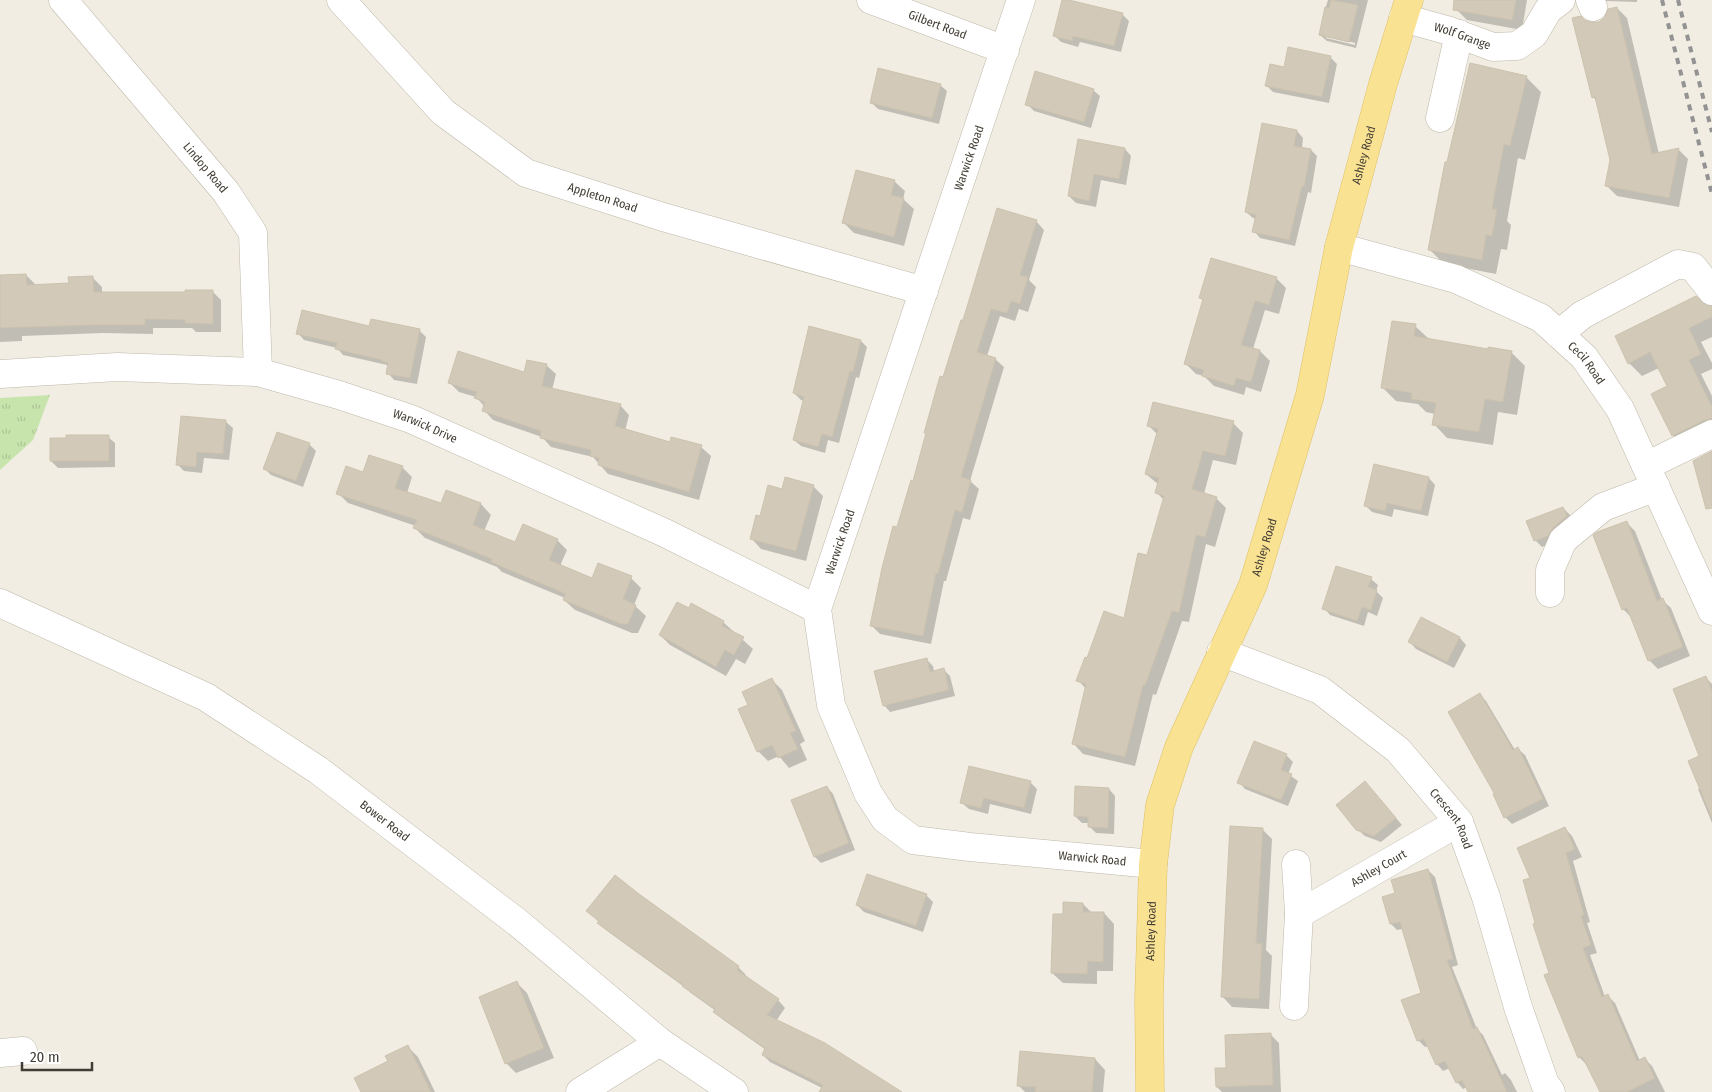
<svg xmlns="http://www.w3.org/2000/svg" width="1712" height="1092" font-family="'Fira Sans Condensed',sans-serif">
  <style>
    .grass { fill: url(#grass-tufts) }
    .shadow { fill: #0003; fill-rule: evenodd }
    .building { fill: #d2c9b9; stroke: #ccc2ad }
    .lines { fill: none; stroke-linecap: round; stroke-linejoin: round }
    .minor-casing { stroke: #bfb8a9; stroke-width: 29 }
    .major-casing { stroke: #dec064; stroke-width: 29 }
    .minor { stroke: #fff; stroke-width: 28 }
    .major { stroke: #fae293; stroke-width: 28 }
    .rail { stroke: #939393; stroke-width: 4; stroke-dasharray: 6 6; stroke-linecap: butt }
    .labels { text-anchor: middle; stroke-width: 5; stroke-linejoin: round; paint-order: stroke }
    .street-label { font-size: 12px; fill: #423d34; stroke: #fff }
  </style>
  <defs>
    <pattern id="grass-tufts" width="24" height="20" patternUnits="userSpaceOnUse" patternTransform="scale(1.25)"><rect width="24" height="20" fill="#c8e4ad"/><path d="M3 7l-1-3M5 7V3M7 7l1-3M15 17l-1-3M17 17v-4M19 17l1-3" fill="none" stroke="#adc495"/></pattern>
  </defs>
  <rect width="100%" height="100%" fill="#f1ede3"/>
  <!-- grass -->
  <path class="grass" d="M50,395L33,440L0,470V398Z"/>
  <!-- shadow -->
  <path class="shadow" d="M1064,0L1122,14L1129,21L1121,52L1080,42L1078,47L1061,42L1055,36Z
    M1328,0H1368L1356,48L1327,41L1320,35L1324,20L1322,19ZM1326,36L1355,43V45L1326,38Z
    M1459,0H1527L1522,30L1467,20L1457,10Z
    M1576,0H1637V2Z
    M1617,8L1627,18L1659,154L1678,149L1688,159L1679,207L1617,196L1607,186L1612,160L1598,102L1593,97L1584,21L1590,24L1599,23Z
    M1330,57L1337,64L1329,103L1273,92L1266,85L1285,68Z
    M1526,77L1541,92L1525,160L1518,158L1507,221L1511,225L1507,250L1501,249L1496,274L1444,264L1430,250Z
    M940,85L947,91L939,124L878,109L871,102Z
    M1093,90L1100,96L1091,128L1034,111L1027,104Z
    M1297,131L1303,138L1302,148L1311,150L1317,156L1311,193L1308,192L1295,246L1260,238L1254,231L1256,219L1253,218L1246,212Z
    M1079,141L1125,149L1131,156L1126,185L1101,180L1096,207L1076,203L1069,196Z
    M894,181L905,191L903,199L914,209L904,246L854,233L843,222Z
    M1036,221L1044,230L1029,280L1036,287L1028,312L1019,309L1015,321L1000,316L987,356L995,359L1004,367L970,481L979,489L970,520L963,518L946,581H944L931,644L880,634L871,625L898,528L913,482L943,379L964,322Z
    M26,275L35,284V286L70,285L93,278L102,287V293H187L212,291L221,300V332H196L192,328H153V334L103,333L22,336V341L0,342V276Z
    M1276,278L1286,288L1279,314L1265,310L1253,349L1260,351L1270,361L1261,392L1246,387L1244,395L1214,386L1204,376L1196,374L1186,364L1204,301L1201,298Z
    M1705,306L1712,307V337L1701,342L1712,363V369L1701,374L1712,396V436L1687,449L1673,435L1669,387L1659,368L1642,376L1629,363Z
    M1415,326L1429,339L1489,350L1511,352L1525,366L1517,415L1498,412L1493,445L1447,438L1434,424L1435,414L1426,412L1418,404L1396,401L1382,387Z
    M370,327L419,330L426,337L417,384L394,380L388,373L389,367L387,365L343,355L337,348L304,340L298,333Z
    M861,341L867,347L859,378L856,377L839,443L828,440L825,453L801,446L794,440L805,401L801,400L794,393Z
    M546,365L556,374L552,390L620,405L629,415L625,431L670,444L701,447L711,456L699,500L608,474L593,457L551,447L542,437L493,420L484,410L485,407L476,397L459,392L450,383L525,373Z
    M182,418L226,422L233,428L229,460L204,458L202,473L184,471L178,465Z
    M1233,423L1243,433L1236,465L1213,460L1204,494L1216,498L1226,508L1215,547L1206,544L1189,622L1182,621L1156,695L1153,694L1135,766L1083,754L1073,743L1086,689L1078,680L1087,659L1125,620L1148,556L1164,500L1157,493L1159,485L1146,474L1157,434L1149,426Z
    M108,437L115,443V467L58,468L51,461Z
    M309,444L316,451L303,487L271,475L265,469Z
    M402,467L412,477L407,493L442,504L447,491L481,504L491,515L484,531L516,543L557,540L567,550L560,566L592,579L631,578L641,588L634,605L646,616L638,633H632L575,610L564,600L565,598L502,572L497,567L425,538L415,528L416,526L348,503L338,493L364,474Z
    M1429,478L1435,485L1428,516L1394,509L1392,517L1372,512L1366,506Z
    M813,486L823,496L806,561L761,549L751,538L761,518L783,490Z
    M1563,508L1570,515L1573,523L1554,542L1542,547L1535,540Z
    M1626,522L1635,531L1662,600L1671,608L1690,656L1658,669L1649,660L1632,618L1623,609Z
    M1371,579L1378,585L1376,591L1383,598L1377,616L1368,612L1364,626L1330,615L1324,608Z
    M1422,619L1460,638L1466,645L1454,668L1416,649L1410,642Z
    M723,622L753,649L745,664L736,659L726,676L670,645L660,635Z
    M926,659L933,666L934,672L944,670L950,676L955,696L890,712L884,705Z
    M1706,678L1712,684V823L1698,789L1701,788V757Z
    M772,680L782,690L805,741L800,744L807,760L789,768L779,756L768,761L758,751L749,706Z
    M1480,695L1486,701L1515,750L1518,749L1525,755L1549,806L1512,824L1505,817Z
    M1286,755L1293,762L1288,774L1298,781L1288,806L1245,789L1239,782Z
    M1030,782L1037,789L1031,814L990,804L988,814L969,809L962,803Z
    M827,787L833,794L855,850L821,863L815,857Z
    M1109,789L1115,796L1114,834L1096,833L1089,826V823H1082L1075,816Z
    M1371,789L1402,825L1381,842L1365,836L1357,829Z
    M1565,828L1572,836L1582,857L1573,861L1590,922L1587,923L1597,953L1590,955L1605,997L1608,996L1615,1003L1640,1061L1645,1059L1652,1066L1665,1092H1602L1586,1064L1579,1057L1551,974L1537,924L1532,879Z
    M1262,829L1272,839L1266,950L1272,956L1269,1009L1232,1007L1222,996Z
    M1428,870L1435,877L1458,965L1452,967L1477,1029L1483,1035L1502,1075L1505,1073L1511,1080L1517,1092H1470L1467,1087L1463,1089L1457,1082L1450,1068L1443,1071L1437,1064L1428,1046L1425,1047L1418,1040L1422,993L1403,929L1397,930L1391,924L1397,894Z
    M638,895L738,967L746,975L744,976L778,1000L785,1008L776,1021L894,1092H828L824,1089L770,1062L763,1055L766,1050L722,1019L716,1011L691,993L683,986L606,930L595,918Z
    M926,895L933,902L923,932L864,912L857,905Z
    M1083,904L1092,913H1104L1114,924L1113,971H1097V984L1063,983L1052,973L1064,915Z
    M517,983L527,993L554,1058L516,1073L506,1063Z
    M1270,1034L1279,1043L1281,1092H1222L1217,1087L1227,1069Z
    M408,1047L418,1057L435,1092H362L389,1061Z
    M1095,1059L1105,1070L1103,1092H1025L1018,1085Z"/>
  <!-- building -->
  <path class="building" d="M1062,0H1069L1123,13L1114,46L1073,36L1072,41L1053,36Z
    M1331,0L1358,5L1349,42L1319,35L1325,7L1329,8Z
    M1454,0H1516L1512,20L1453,10Z
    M1617,7L1652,154L1679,148L1669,198L1605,186L1610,160L1595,97L1592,98L1572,18L1581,16L1584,20L1591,22H1599L1605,17L1608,9Z
    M1288,47L1331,56L1322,97L1265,86L1270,64L1284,67Z
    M1470,63L1527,76L1510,146L1504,144L1492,209H1497L1492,236L1486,235L1482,260L1428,250L1445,162H1447Z
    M878,68L941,84L932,118L870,103Z
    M1035,71L1094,89L1084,122L1025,105Z
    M1262,123L1297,130L1294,146L1311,149L1304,187L1302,186L1289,240L1252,232L1256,215L1245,212Z
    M1078,139L1125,148L1119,179L1094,174L1089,201L1068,196Z
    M856,170L895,180L891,195L904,198L894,237L842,223Z
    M997,208L1037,220L1020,275L1028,277L1020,304L1011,301L1007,313L991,309L977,352L996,358L961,477L971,480L962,512L955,510L938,574L936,573L923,636L870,626L882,568L893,526L897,527L911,480L913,481L926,433H924L940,376L943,377L961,320H963Z
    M1211,258L1277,277L1269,305L1255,301L1241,345L1260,350L1251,382L1236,378L1234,386L1202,376L1204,370L1184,364L1203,299L1199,298Z
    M26,274L27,285L69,283L68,277L93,276L94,292H185V290H213V324L185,323V320L145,319V325H93L0,328V275Z
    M1696,296L1706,305L1712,306V317L1689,328L1701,354L1689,360L1712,407V419L1705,420L1672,436L1651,394L1667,386L1650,352L1628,364L1615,336Z
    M302,310L369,326L371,319L420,329L410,378L386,374L388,363L381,361L382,360L335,349L337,343L296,334Z
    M1392,321L1416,324L1414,336L1488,349V347L1512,351L1503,402L1485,399L1479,432L1432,425L1436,403L1411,399L1412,393L1381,388Z
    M809,326L861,340L853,372L850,371L832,437L822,434L818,447L793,440L804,397L793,393Z
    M458,351L524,372L527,360L547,364L542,386L621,404L615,426L670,442L671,437L702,445L689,492L598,465L599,458L590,456L591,450L540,438L541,431L482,411L485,402L474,398L477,392L448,383Z
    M1153,402L1234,421L1225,456L1203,451L1192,489L1217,497L1205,537L1196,535L1179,613L1172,611L1145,686L1143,685L1125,757L1072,744L1086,684L1076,681L1085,657L1087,658L1104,611L1124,618L1138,553L1147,555L1164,496L1155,493L1159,478L1145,474L1158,429L1147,426Z
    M181,416L226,420L223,454L197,452L196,467L176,465Z
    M277,432L310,443L296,481L263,469Z
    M66,435H109V461H50V438H66Z
    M1712,451V508L1706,509L1693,461Z
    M369,455L403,466L395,488L441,503L446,490L481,503L473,525L515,542L523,524L558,539L549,560L592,578L598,563L632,576L623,599L636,605L628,624H621L563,600L566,594L491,562L492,559L413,528L417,520L336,494L346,466L363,472Z
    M1374,464L1429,477L1421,511L1387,503L1385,511L1364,506Z
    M785,477L814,485L796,551L750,539L756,515L760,516L768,485L782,489Z
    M1563,507L1567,516L1553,528L1548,536L1534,541L1526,521Z
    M1627,521L1657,601L1663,598L1683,647L1648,661L1627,608L1622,610L1593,535L1597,532Z
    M1336,566L1372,577L1368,587L1377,590L1371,610L1362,607L1357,621L1322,609Z
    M677,602L689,608L691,603L724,621L722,626L744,637L734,655L725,650L716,667L659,635Z
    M1421,617L1460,637L1447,662L1408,642Z
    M927,658L930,672L944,668L949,690L883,706L874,671Z
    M1706,676L1712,691V818L1688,761L1699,756L1673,689Z
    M772,678L796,731L790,733L798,749L778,758L772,745L757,752L738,709L748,705L742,692Z
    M1480,693L1513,750L1518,747L1543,799L1504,818L1493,794L1494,793L1448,712Z
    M1254,741L1287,754L1281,770L1292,774L1281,800L1237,783Z
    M969,766L1031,781L1024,808L984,798L981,808L960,803Z
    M1365,781L1396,818L1374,836L1356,830L1336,805Z
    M827,786L849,843L814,857L791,800Z
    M1075,786L1109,788L1108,828L1088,827V817L1074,816Z
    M1230,826L1263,828L1256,943L1262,944L1259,999L1221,997Z
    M1565,827L1575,849L1566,853L1584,915L1581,916L1591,945L1583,948L1602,997L1608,994L1637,1061L1645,1057L1655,1078L1627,1092H1600L1582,1056L1578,1058L1544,975L1549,973L1533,924L1535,923L1523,880L1530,878L1517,848Z
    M1428,869L1453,959L1447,960L1473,1029L1477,1027L1507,1092H1468L1462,1080L1456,1083L1445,1061L1436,1065L1424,1039L1417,1041L1401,1000L1421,993L1400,922L1390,924L1382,897L1395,893L1391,880Z
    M867,874L927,894L916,926L856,905Z
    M615,875L639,894L739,966L737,970L779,999L767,1015L825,1043L902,1092H819L823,1085L762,1055L765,1048L713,1012L715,1009L682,986L683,985L597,923L599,921L586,911Z
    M1063,902L1083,903V912H1104L1103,962L1088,961L1087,974L1051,973L1053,914H1063Z
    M517,981L544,1048L505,1064L479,997Z
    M1271,1033L1273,1085L1216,1087L1215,1068H1226L1225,1035Z
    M408,1045L431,1092H361L354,1078L388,1061L385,1056Z
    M1020,1051L1095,1058L1092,1092H1035L1036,1087L1017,1086Z"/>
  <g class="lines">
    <!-- minor casing -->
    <g class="minor-casing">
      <g id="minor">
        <path id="s1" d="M63,0L226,192L253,233L258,372"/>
        <path id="s2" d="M341,0L443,112L526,173L663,217L924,291"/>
        <path id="s3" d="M871,0L1005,50"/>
        <path id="s4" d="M1021,0L817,609L831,705L868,793L885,819L913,840L970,847L1153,864"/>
        <path d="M1590,0L1593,7"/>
        <path id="s5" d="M1403,18L1450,31L1493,47L1517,46L1534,34L1548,10L1561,0"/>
        <path d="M1440,118L1459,34"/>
        <path id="s6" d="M1339,247L1456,279L1541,318L1584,357L1620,409L1712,611"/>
        <path d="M1559,334L1582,315L1678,264L1693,267L1712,291"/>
        <path id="s7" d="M0,374L117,367L258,372L339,395L411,419L665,533L817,609"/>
        <path d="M1646,466L1712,434"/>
        <path d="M1550,593V570L1563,540L1603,507L1656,487"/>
        <path id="s8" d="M0,603L206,697L318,770L517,922L660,1042L734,1092"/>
        <path id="s9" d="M1221,652L1320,690L1398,750L1459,822L1486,897L1518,1007L1545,1084L1551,1092"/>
        <path id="s10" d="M1299,914L1459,822"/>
        <path d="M1294,1006L1299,914L1296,864"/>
        <path d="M0,1053L23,1051"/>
        <path d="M580,1092L660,1042"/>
      </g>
    </g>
    <!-- major casing -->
    <g class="major-casing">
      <g id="major">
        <path id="s11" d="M1150,1092L1149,999L1153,864L1160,805L1179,747L1253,585L1310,395L1339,247L1383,84L1409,0"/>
      </g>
    </g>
    <!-- minor -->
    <use href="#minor" class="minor"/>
    <!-- major -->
    <use href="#major" class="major"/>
    <!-- rail -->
    <path class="rail" d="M1662,0L1712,194
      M1678,0L1712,132"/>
  </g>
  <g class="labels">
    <!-- street labels -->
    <g class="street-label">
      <text dy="4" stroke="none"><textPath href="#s3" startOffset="71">Gilbert Road</textPath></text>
      <text dy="4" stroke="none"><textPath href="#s5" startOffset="62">Wolf Grange</textPath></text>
      <text dy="4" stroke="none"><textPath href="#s11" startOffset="971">Ashley Road</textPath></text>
      <text transform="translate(969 158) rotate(-71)" y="4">Warwick Road</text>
      <text dy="4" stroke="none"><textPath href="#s1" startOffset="220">Lindop Road</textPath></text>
      <text dy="4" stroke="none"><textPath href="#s2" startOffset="335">Appleton Road</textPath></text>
      <text dy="4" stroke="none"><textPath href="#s6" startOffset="279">Cecil Road</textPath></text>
      <text dy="4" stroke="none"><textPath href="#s7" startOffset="434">Warwick Drive</textPath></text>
      <text transform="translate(840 542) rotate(-71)" y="4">Warwick Road</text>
      <text dy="4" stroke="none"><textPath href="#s11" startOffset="566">Ashley Road</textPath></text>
      <text dy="4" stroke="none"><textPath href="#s9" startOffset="292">Crescent Road</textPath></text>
      <text dy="4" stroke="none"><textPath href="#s8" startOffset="444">Bower Road</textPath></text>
      <text dy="4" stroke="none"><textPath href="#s4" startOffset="1081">Warwick Road</textPath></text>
      <text dy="4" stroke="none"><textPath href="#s10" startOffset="92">Ashley Court</textPath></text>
      <text dy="4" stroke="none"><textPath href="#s11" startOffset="161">Ashley Road</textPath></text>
    </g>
  </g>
  <!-- scale -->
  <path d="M22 1062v8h70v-8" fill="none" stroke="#423d34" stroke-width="2.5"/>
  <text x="30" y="1062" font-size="15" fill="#423d34" stroke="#ffffff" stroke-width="4" paint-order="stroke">20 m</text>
</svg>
